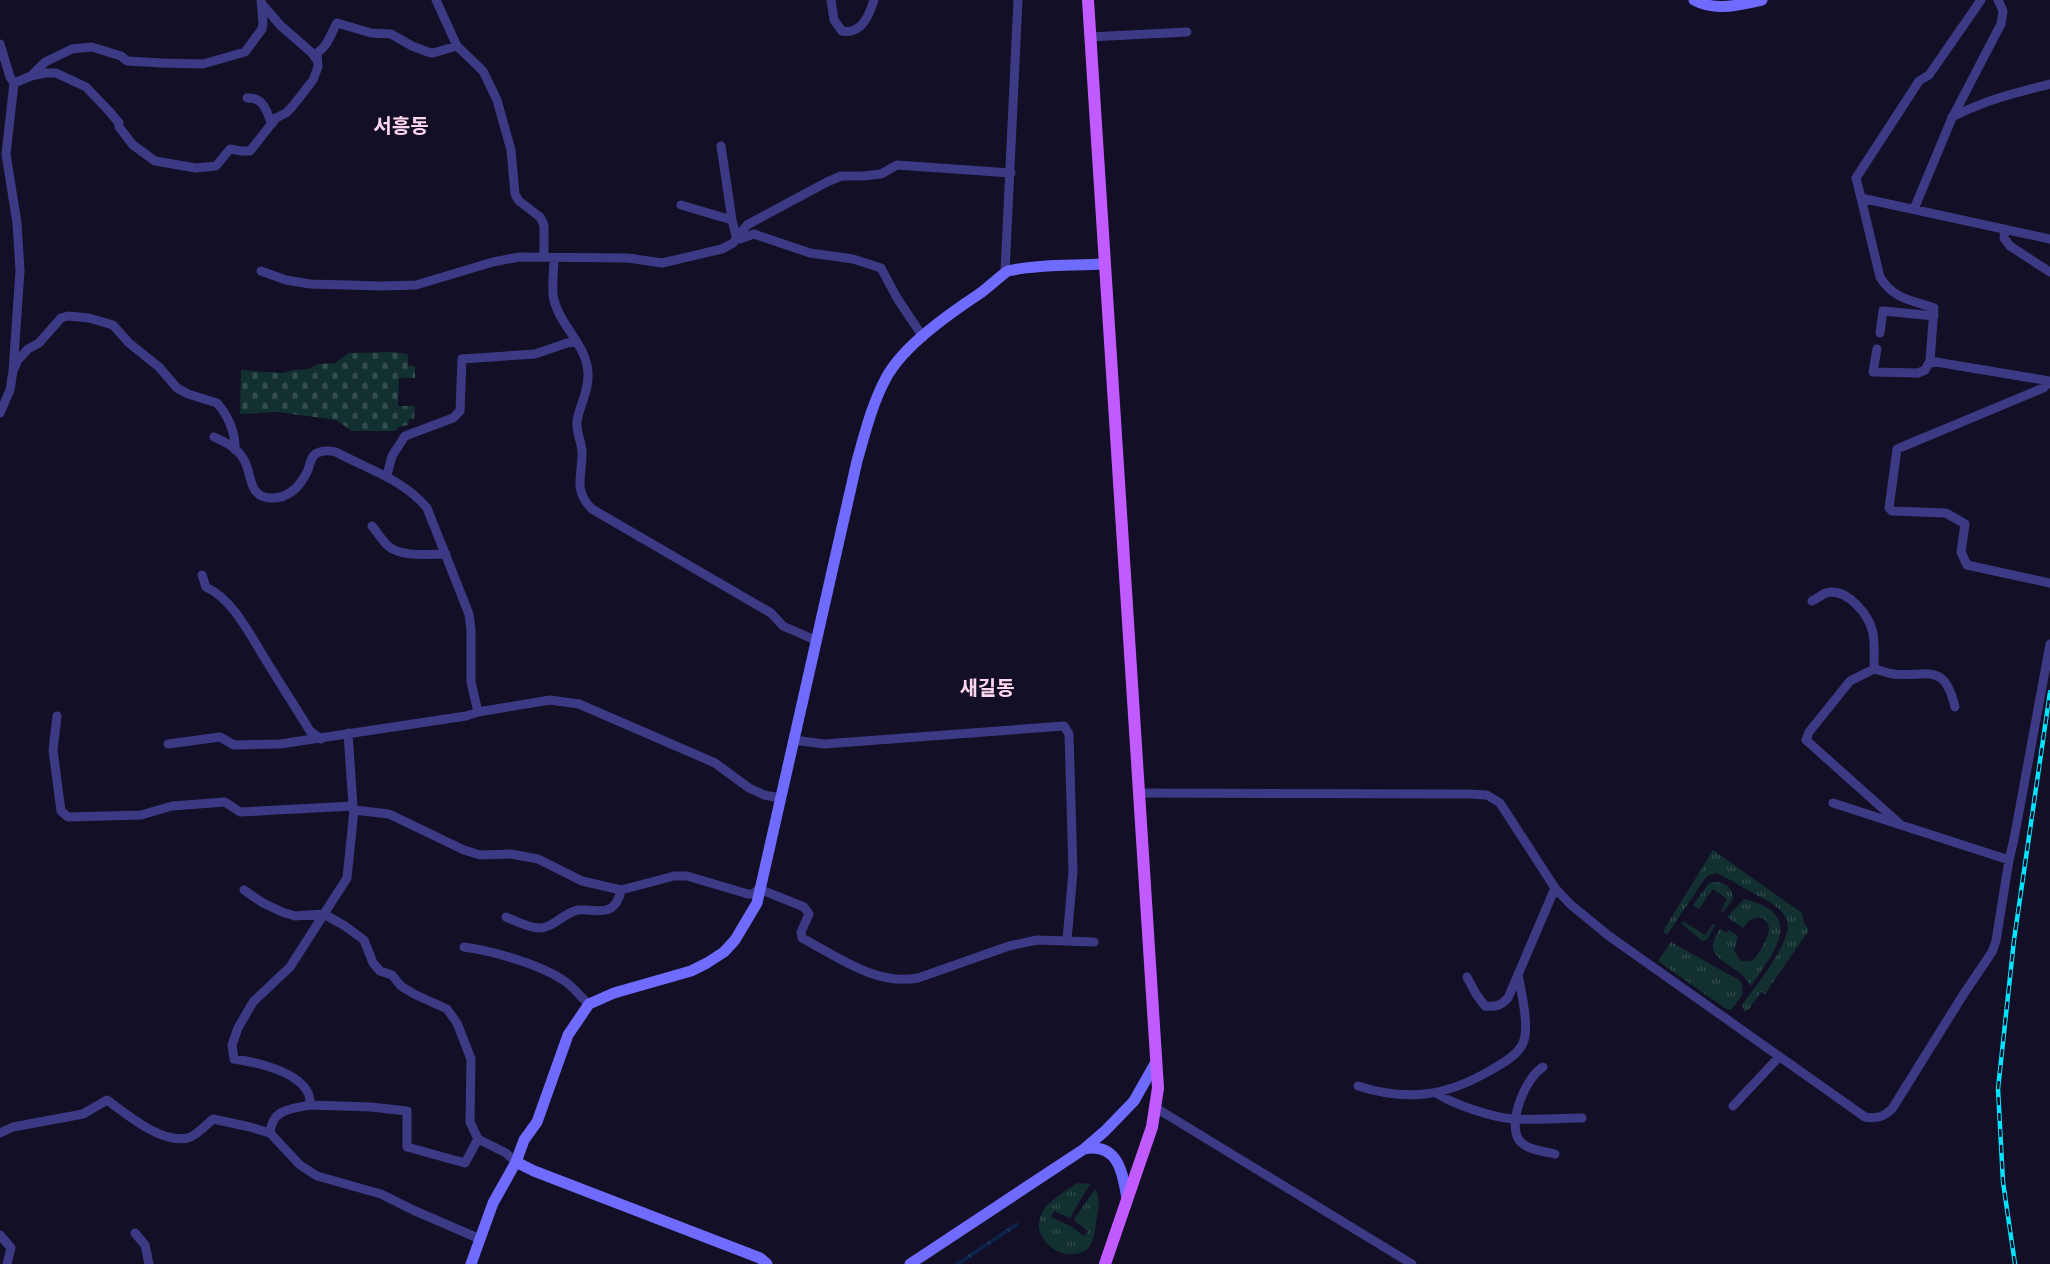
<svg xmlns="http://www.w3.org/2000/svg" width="2050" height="1264" font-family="Figtree,'Noto Sans KR',sans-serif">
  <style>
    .grass { fill: url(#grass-tufts) }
    .cemetery { fill: url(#cemetery-stones) }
    .water { fill: url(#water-waves) }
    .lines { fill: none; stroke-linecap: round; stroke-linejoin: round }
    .street { stroke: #3d3a85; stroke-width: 9 }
    .secondary { stroke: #6f6bff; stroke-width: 11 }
    .primary { stroke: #c25bff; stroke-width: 12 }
    .rail-casing { stroke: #00e5ff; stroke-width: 4.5 }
    .rail { stroke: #130f26; stroke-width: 2.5; stroke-dasharray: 8; stroke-linecap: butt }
    .labels { text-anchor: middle; stroke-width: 5; stroke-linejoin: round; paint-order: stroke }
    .quarter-label { font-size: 20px; font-weight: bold; fill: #ffd6f0; stroke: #130f26 }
  </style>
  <defs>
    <pattern id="grass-tufts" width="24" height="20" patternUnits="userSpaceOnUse" patternTransform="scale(1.25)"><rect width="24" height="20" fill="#12302f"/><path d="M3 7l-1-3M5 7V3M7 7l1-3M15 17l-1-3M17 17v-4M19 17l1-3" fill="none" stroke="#344d4e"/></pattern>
    <pattern id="cemetery-stones" width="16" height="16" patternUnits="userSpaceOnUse" patternTransform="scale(1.25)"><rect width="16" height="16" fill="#12302f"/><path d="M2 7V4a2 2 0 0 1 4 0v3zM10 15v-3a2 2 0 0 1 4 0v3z" fill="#344d4e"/></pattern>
    <pattern id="water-waves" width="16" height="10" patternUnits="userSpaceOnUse" patternTransform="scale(1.25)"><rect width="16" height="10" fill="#0c2248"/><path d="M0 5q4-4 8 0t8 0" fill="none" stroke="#2f4163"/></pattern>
  </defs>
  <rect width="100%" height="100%" fill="#130f26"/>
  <!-- grass -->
  <path class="grass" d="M1713,850L1802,913L1804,923L1809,930L1765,994L1761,992L1749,1009L1745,1012L1742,1005C1754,988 1797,937 1786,918C1780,906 1764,899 1753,893C1740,886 1729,878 1716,873L1707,876L1704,880L1667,935L1663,931Z
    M1718,882C1728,884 1732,888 1733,899L1723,912L1721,911L1727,899L1713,889L1699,909L1693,905L1709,883Z
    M1744,899C1807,914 1774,952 1751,986C1748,982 1745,977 1741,974C1725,960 1701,956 1720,929L1727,933L1729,930L1738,936L1734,951L1741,961C1745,961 1749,962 1753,960C1758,957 1770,934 1769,928C1766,911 1749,917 1743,928L1727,917Z
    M1683,921L1705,935L1713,924L1715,925L1707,940L1702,941L1681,923Z
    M1671,942L1739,980L1742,984L1743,994L1731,1010L1726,1009L1658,961Z
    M1077,1183L1090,1184L1070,1218L1054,1211L1051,1217L1072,1227L1084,1236L1088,1231L1075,1221V1218L1095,1189C1101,1199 1098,1211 1096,1223C1095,1231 1093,1246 1085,1251C1060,1264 1026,1236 1044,1209C1050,1201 1068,1189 1077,1183Z"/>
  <!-- cemetery -->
  <path class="cemetery" d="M392,352L408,354V366H415V378H399L398,406H415L414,419H409L408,425L398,427L396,431H352L336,420L278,412L240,414L241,370L283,373L293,370L309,369L318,364L335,363L349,353Z"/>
  <!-- water -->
  <path class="water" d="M1017,1222L1019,1225L961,1264H954Z"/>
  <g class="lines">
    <!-- street -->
    <path class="street" d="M436,0L457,46L483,71L497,100L511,150L515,194L519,201L540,217L544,225V257
      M831,0L834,20L842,31C861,35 869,16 874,0
      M1981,0L1929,75L1919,81L1856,178L1861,198L2050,239
      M261,3L281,26L312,53L316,59
      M1090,37L1187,32
      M0,44L10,77L14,83
      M31,76L45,73H56L86,87L109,111L119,123V127L133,145L155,161L196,168L216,166L230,149L242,151H250L276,118L286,113L292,107L313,80L318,67L317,53C328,46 331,33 337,23L371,33L391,34L412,46L428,52L433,53L457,46
      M247,98C264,97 266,111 272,124
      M1952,117C1986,100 2014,93 2050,84
      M721,146L732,220
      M1861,198L1880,277C1893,299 1911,300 1934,308L1930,361L2050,381
      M681,205L732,220L736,236L740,239L754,234L810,253L853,259L881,268L897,298L923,337
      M1914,209L1952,118L2001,24L2003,11L1998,0
      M2005,229L2004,238L2010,246L2050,272
      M554,258C554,271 551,288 554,300C560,326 587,345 588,373C589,391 580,404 577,421C576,431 581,441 582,451C583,475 572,489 592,509L771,613L783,626L815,640
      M261,271L286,280L310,284L382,286L416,285L493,262L519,257L628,258L662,263L722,249L733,243L747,225L827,182L841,176H863L881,174L897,165L1011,173
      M1005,272L1018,0
      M1880,333L1883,311L1934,316
      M1877,349L1873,372L1918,373L1925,370L1930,361
      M13,371L20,271L17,223L6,154L14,83L31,76L45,62L72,49L92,47L121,56L127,61L162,63L203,64L245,52L262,29L263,24L261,0
      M2050,382L2043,388L1897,449L1889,508L1892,511L1946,513L1965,524L1961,552L1967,565L2050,583
      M0,413L10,390L13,371L18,360L28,349L39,343L61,318L68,316L89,318L113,325L129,343L159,367L177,388L188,394L217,403C228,415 236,434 235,450
      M214,437C225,442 238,448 244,460C252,473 248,497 270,498C289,499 301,485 308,470C310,464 311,456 317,453C323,450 329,450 336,452C367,469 403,479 427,508L469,614L471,630V682L478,712
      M387,475L392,456L405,436L453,418L460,411L462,359L535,354L567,343L576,342
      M372,526C377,532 382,540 387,545C401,558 429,554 446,554
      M202,575L206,587C234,600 251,637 267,662C281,685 296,708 310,731L321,739
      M1812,601C1816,599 1821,595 1826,593C1847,587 1869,615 1873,633C1875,645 1874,657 1874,669
      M57,716L53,750L61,811L68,817L141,815L172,806L225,802L240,812L353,806L354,810L389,814L464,850L480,855L511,854L538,859L582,881L621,890L674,876H687L748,894H753L759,889L804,907L809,914L801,932L802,938C838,957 876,986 918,978L1009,946L1037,940L1094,942
      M348,733L353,806
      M794,740L824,744L1064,726L1069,734L1073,872L1067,940
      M168,744L220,737L234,745L280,744L466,716L478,712L550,700L579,704L715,763L749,788L764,795L780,798
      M1138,793L1468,794L1487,795L1500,803L1555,888L1570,904L1609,936L1865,1117C1877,1119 1883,1117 1892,1109L1963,995L1992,952L1996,941L2009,860L2014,839L2050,644
      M1833,803L2009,860
      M354,810L347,878L290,967L253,1002L238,1028L232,1045L234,1059C255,1062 298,1071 308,1093C310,1096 310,1102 310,1105L371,1107L407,1111V1147L465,1163L478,1139L506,1153L516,1162
      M1900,824L1806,740L1809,732L1850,681L1874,669C1880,670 1886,673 1893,674C1926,678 1944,660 1955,707
      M244,890L263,903L282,912L295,916L324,914L345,926L364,940L373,963L380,971L392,975L401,986L414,994L447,1009L457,1023L471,1059L470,1122L478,1139
      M506,917C516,921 529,928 539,928C554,928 563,913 578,910C587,909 600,913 609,909C616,906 620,897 621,890
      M464,947C493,951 539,964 563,980C573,986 580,997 589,1004
      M1467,977L1476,994L1485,1006C1496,1007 1500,1006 1508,998L1555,888
      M1543,1067C1526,1077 1507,1122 1519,1140C1526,1150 1544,1151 1555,1154
      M1358,1086C1408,1102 1447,1096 1491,1070C1502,1064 1518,1055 1523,1043C1530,1027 1521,991 1518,974
      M1436,1093C1455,1105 1491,1117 1513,1119C1536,1120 1559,1118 1582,1118
      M1733,1106L1779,1057
      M1156,1108L1412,1264
      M0,1133L13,1127L83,1114L107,1100C128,1115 161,1144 188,1138C196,1136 206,1125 213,1119L250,1127L270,1133C272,1109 290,1109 310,1105
      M270,1133L300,1165L317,1176L381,1194L413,1210L480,1239
      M135,1233L145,1245L149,1264
      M0,1235L11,1248L7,1264"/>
    <!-- secondary -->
    <path class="secondary" d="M1694,0C1716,12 1738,5 1762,0
      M1084,1149C1118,1142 1123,1173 1127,1199
      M516,1162L534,1171L760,1258L767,1264
      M471,1264L493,1203L516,1162L524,1140L537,1122L568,1035L589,1004L614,993L691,971L707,963L724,952L735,940L757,903L857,461C865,433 872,404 886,378C903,346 949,314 979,294C984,291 1005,272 1008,271C1037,264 1074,266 1103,264
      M910,1264L1084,1149L1105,1131L1134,1101L1156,1062"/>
    <!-- primary -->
    <path class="primary" d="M1088,0L1158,1088L1152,1127L1105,1264"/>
    <!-- rail casing -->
    <g class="rail-casing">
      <path id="rail" d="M2015,1264L2003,1182L1998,1089L2014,940L2050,692"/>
    </g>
    <!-- rail -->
    <use href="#rail" class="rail"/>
  </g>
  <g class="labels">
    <!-- quarter labels -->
    <g class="quarter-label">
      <text x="401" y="133">서흥동</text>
      <text x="987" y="695">새길동</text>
    </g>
  </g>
</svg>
